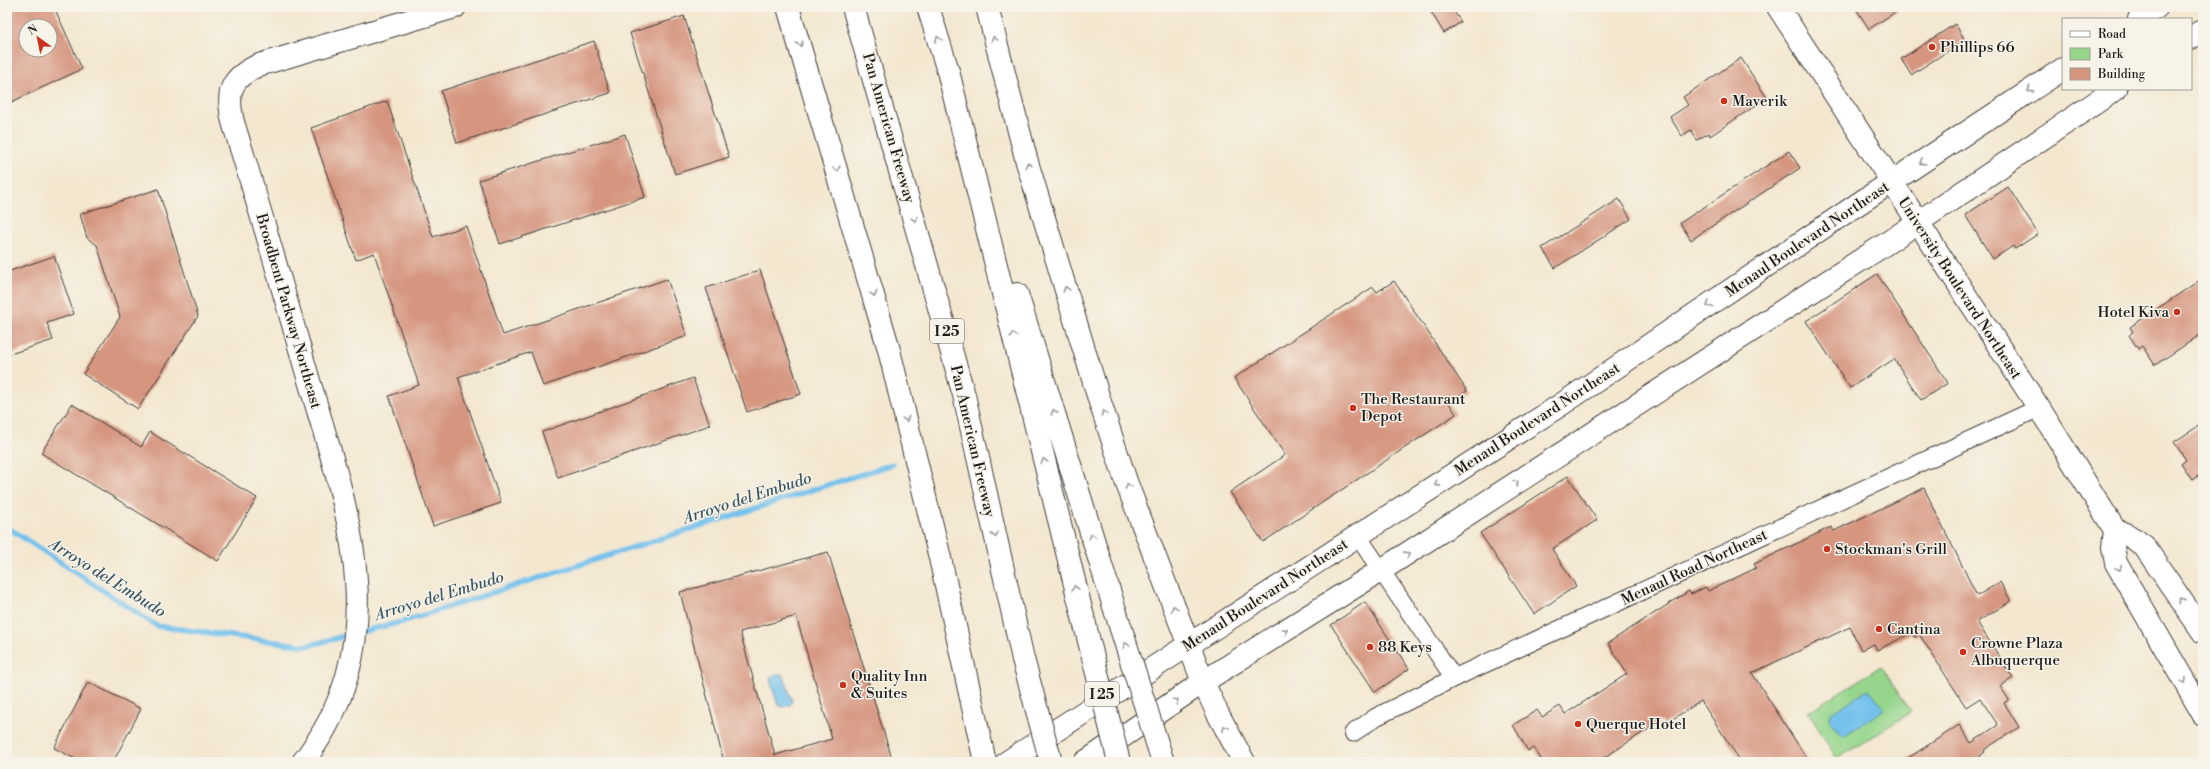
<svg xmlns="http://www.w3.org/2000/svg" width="2210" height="769" font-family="'Libre Bodoni',serif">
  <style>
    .green { fill: #95d68c; stroke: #587954 }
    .water { fill: #73c1ed; stroke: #486e84 }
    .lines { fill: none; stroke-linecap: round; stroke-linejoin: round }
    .stream { stroke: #73c1ed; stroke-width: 5.5 }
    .building { fill: #d5957f; fill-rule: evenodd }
    .street-casing { stroke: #3c3a37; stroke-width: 19 }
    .secondary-casing { stroke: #3c3a37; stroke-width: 24 }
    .highway-casing { stroke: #3c3a37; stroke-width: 24 }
    .street { stroke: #fff; stroke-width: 17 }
    .secondary { stroke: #fff; stroke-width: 22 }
    .highway { stroke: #fff; stroke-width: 22 }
    .highway-bridge-casing { stroke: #3c3a37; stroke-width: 24; stroke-linecap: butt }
    .highway-bridge { stroke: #fff; stroke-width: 22 }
    .oneway { stroke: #999 }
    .poi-dot { fill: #c8321e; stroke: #f7f3e8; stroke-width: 1.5 }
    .labels { text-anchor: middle; stroke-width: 3; stroke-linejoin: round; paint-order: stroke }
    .shield { fill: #f7f3e8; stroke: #5e5c59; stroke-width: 1 }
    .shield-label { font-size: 14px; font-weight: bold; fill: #1c1c1c }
    .poi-label { font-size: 15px; fill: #1c1c1c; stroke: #f7f3e8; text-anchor: start }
    .street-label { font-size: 15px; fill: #1c1c1c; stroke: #f7f3e8 }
    .water-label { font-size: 16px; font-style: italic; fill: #3a5665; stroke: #f7f3e8 }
  </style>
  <rect width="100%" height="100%" fill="#f7f3e8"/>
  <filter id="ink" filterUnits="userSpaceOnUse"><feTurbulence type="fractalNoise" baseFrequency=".025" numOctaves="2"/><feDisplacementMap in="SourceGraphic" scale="8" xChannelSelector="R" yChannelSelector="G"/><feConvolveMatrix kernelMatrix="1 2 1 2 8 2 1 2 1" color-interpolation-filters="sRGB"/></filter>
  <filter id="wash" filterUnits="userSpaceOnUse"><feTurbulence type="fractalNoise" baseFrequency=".012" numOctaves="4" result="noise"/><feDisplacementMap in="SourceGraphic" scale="16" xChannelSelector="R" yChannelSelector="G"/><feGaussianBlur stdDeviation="0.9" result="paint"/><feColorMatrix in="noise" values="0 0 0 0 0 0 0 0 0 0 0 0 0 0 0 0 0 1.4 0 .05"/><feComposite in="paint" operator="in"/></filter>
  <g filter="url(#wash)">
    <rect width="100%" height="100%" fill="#f3e7d0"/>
    <!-- green -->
    <path class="green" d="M1881,666L1911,712L1837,759L1808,712Z"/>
    <!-- water -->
    <path class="water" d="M781,674L784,676L792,701L790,705L782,707L778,705L770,680L772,676Z
      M1869,689L1883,707V710L1843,736L1840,734L1829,718L1830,714Z"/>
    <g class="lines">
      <!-- stream -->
      <path class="stream" d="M7,527L157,626L306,646L349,635
        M359,632L402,622L893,464"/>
    </g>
    <g id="blocks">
      <!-- building -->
      <path class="building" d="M7,7H54L82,69L7,104ZM26,26H50V50H26Z
        M1428,7H1451L1461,22L1444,33Z
        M1855,7H1903L1869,29Z
        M684,16L729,157L675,174L630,33Z
        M1955,24L1965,40L1911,75L1901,59Z
        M594,41L610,93L457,143L441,91Z
        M1741,58L1767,98L1710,136L1709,133L1697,140L1691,130L1682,136L1670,117L1688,105L1683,97Z
        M387,101L433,237L466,226L503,335L667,279L687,336L543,386L531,352L458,377L501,503L433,526L389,396L419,385L374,253L356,260L311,128Z
        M625,134L645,197L500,244L479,180Z
        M1789,151L1800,168L1691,240L1680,223Z
        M2008,187L2038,234L2015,249L2013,246L1993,259L1965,215Z
        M158,189L198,316L138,409L83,374L120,317L97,245L87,238L80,214Z
        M1619,199L1631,219L1555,268L1542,248Z
        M54,256L74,314L47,323L53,340L7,355V272Z
        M760,270L801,394L747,412L706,288Z
        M1877,274L1948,383L1921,400L1894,359L1850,388L1806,321Z
        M2203,278V333L2155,365L2142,346L2138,349L2129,335L2133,332L2130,327Z
        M1394,281L1467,391L1449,403L1456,414L1263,542L1230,492L1285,455L1234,378L1373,287L1377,292Z
        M693,378L710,425L558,478L542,432Z
        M72,404L141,447L150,432L257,498L218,561L41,453Z
        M2203,423V473L2192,480L2181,464L2186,460L2174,442Z
        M1568,476L1597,520L1552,549L1576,586L1534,614L1480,533Z
        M1924,488L1977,596L2000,582L2011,601L1977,622L2013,678L2000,686L2009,700L2004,703L2019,727L1984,750L1985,752L1980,756L1983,762H1902L1959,725L1971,743L1998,725L1980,698L1966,707L1919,634L1915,637L1912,633L1877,650L1874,644L1861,650L1850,627L1752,673L1809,762H1741L1701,701L1663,725L1661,721L1605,757L1609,762H1543L1534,748L1528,751L1513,725L1537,710L1542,717L1560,706L1565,714L1627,674L1608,643L1689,591L1691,594L1706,587L1708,591L1756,568L1754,564L1831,527L1834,531Z
        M828,552L893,762H724L680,592ZM796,616L832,739L775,755L740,632Z
        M1365,602L1409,669L1375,692L1331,625Z
        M88,682L141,709L113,762H81L54,748Z"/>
    </g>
  </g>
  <g filter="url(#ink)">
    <use href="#blocks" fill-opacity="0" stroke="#3c3a37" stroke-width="1"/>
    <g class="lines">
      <!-- street casing -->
      <g class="street-casing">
        <path id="street" d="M1357,535L1454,678
          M1353,733L1376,717L1454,678L2039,408"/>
      </g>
      <!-- secondary casing -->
      <g class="secondary-casing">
        <path id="secondary" d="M788,7L888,346L940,558L985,762
          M987,7L1027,162L1100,402L1127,484L1203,682L1218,714L1244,762
          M1778,7L2039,408L2115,530L2130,536L2144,546L2203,632
          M2139,19L2157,7
          M2191,38L2203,30
          M2115,530L2113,547L2116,563L2203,714
          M303,762C400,635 344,502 305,367C282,285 258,203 233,122C226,92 230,78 259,65L455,7
          M1007,762L1562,404L1858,204L2063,69
          M1085,762L1203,682L1380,571L1887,243L2116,89"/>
      </g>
      <!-- highway casing -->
      <g class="highway-casing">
        <path id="highway" d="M853,7L964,395L1023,659
          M928,7L948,71L1085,625
          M1017,294L1116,613"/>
      </g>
      <!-- street -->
      <use href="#street" class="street"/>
      <!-- secondary -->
      <use href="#secondary" class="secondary"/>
      <!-- highway -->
      <use href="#highway" class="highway"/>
      <!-- highway-bridge casing -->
      <g class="highway-bridge-casing">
        <path id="highway-bridge" d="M1116,613L1163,762
          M1085,625L1119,762
          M1023,659L1051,762"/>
      </g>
      <!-- highway-bridge -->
      <use href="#highway-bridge" class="highway-bridge"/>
    </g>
    <!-- one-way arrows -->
    <defs><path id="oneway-chevron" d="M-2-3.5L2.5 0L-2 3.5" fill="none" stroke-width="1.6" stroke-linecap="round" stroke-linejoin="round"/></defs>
    <g class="oneway">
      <use href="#oneway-chevron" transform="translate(938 39) rotate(-107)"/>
      <use href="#oneway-chevron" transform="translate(994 39) rotate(-105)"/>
      <use href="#oneway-chevron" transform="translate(800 44) rotate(73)"/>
      <use href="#oneway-chevron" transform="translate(2030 90) rotate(147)"/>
      <use href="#oneway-chevron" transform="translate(1922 162) rotate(147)"/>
      <use href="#oneway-chevron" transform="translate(1028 165) rotate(-107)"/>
      <use href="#oneway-chevron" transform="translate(837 169) rotate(74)"/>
      <use href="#oneway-chevron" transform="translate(915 219) rotate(74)"/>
      <use href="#oneway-chevron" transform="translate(1066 289) rotate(-107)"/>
      <use href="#oneway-chevron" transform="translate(874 294) rotate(74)"/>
      <use href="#oneway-chevron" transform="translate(1709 305) rotate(145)"/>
      <use href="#oneway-chevron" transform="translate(1013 335) rotate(-104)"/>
      <use href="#oneway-chevron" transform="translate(1054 412) rotate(-107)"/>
      <use href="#oneway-chevron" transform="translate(1104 413) rotate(-108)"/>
      <use href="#oneway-chevron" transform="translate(906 419) rotate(76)"/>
      <use href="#oneway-chevron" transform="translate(1044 461) rotate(-104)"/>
      <use href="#oneway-chevron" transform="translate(1516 483) rotate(-33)"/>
      <use href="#oneway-chevron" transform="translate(1437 484) rotate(147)"/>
      <use href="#oneway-chevron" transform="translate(1128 486) rotate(-110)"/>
      <use href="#oneway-chevron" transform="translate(995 535) rotate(77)"/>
      <use href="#oneway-chevron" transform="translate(1092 536) rotate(-107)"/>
      <use href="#oneway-chevron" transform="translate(1407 554) rotate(-33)"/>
      <use href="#oneway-chevron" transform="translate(2119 568) rotate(62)"/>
      <use href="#oneway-chevron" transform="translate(1075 588) rotate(-104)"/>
      <use href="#oneway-chevron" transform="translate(2181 600) rotate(-125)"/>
      <use href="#oneway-chevron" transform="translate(1174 608) rotate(-111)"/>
      <use href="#oneway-chevron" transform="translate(1285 631) rotate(-33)"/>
      <use href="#oneway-chevron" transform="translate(1126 645) rotate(-107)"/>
      <use href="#oneway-chevron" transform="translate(2184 681) rotate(60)"/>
      <use href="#oneway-chevron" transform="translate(1176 701) rotate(-34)"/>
      <use href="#oneway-chevron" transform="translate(1225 728) rotate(-119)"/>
    </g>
  </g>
  <!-- markers -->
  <g class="poi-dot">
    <circle cx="1932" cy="47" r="4"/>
    <circle cx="1724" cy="101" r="4"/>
    <circle cx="2177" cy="312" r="4"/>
    <circle cx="1353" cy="408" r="4"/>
    <circle cx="1827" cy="549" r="4"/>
    <circle cx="1879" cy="629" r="4"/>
    <circle cx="1370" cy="647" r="4"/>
    <circle cx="1963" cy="652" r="4"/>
    <circle cx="843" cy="685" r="4"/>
    <circle cx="1578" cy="724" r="4"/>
  </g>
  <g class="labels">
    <!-- shield labels -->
    <g class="shield">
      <rect x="930" y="319" width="34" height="24" rx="3"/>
      <rect x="1085" y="682" width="34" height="24" rx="3"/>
    </g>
    <g class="shield-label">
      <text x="947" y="336">I 25</text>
      <text x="1102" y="699">I 25</text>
    </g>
    <!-- poi labels -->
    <g class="poi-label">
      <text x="1940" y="52">Phillips 66</text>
      <text x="1732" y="106">Maverik</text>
      <text x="2169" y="317" text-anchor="end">Hotel Kiva</text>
      <text x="1361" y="404">The Restaurant<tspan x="1361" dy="17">Depot</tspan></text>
      <text x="1835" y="554">Stockman's Grill</text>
      <text x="1887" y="634">Cantina</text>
      <text x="1971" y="648">Crowne Plaza<tspan x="1971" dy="17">Albuquerque</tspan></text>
      <text x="1378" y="652">88 Keys</text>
      <text x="851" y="681">Quality Inn<tspan x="851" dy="17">&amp; Suites</tspan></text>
      <text x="1586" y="729">Querque Hotel</text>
    </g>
    <!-- street labels -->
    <g class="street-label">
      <text transform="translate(889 128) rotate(74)" y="5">Pan American Freeway</text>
      <text transform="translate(1807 239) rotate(-34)" y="5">Menaul Boulevard Northeast</text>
      <text transform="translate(1960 288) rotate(57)" y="5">University Boulevard Northeast</text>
      <text transform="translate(289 311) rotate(74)" y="5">Broadbent Parkway Northeast</text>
      <text transform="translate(1537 419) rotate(-33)" y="5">Menaul Boulevard Northeast</text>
      <text transform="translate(973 441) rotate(77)" y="5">Pan American Freeway</text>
      <text transform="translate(1694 567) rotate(-25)" y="5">Menaul Road Northeast</text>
      <text transform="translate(1265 595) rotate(-33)" y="5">Menaul Boulevard Northeast</text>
    </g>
    <!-- water labels -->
    <g class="water-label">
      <text transform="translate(747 497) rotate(-18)" y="6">Arroyo del Embudo</text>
      <text transform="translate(108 577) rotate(32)" y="6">Arroyo del Embudo</text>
      <text transform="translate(439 595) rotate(-17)" y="6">Arroyo del Embudo</text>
    </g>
  </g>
  <!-- margin -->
  <rect width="2210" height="769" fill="none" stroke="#f7f3e8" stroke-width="24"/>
  <!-- legend -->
  <rect x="2062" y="18" width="130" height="72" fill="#f7f3e8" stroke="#9f9d96"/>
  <rect x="2070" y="31" width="20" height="6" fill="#ffffff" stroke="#9f9d96"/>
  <text x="2098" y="38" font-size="12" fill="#1c1c1c">Road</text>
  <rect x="2070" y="48" width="20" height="12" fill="#95d68c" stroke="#9f9d96"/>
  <text x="2098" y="58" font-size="12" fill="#1c1c1c">Park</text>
  <rect x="2070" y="68" width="20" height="12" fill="#d5957f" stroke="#9f9d96"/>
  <text x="2098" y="78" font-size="12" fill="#1c1c1c">Building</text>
  <!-- north arrow -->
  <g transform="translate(38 38) rotate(327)"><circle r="19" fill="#f7f3e8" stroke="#9f9d96"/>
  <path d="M0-3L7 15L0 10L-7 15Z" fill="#c8321e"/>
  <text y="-6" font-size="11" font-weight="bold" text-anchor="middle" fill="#1c1c1c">N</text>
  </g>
</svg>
